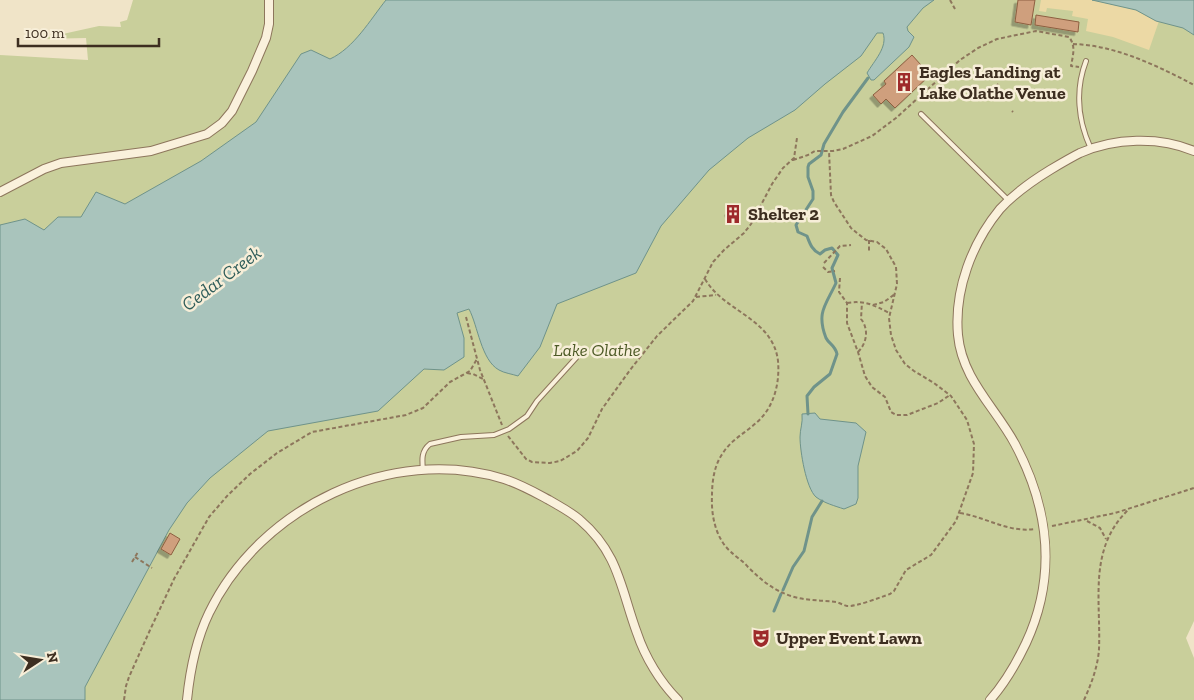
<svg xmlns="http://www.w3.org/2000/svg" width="1194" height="700" font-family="'Zilla Slab',serif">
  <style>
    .green { fill: #c9cf9b }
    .sand { fill: #ecd9a5 }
    .water { fill: #a9c4bc; stroke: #6f938a }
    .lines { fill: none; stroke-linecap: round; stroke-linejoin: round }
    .stream { stroke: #6f938a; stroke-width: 3 }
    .building { fill: #cf9f7d; stroke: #8d5f41; filter: url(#shadow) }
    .lane-casing { stroke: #8d765c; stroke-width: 6 }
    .street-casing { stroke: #8d765c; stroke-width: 10 }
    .path { stroke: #8d765c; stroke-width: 2; stroke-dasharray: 4 2.5; stroke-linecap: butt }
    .lane { stroke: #faf1dc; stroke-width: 4 }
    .street { stroke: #faf1dc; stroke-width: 8 }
    .labels { text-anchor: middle; stroke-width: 5; stroke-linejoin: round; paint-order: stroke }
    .poi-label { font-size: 18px; font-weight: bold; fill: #3d2e20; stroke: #f7eed8; text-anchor: start }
    .park-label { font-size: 18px; font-style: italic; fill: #4d5a26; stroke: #f7eed8 }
    .water-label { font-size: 19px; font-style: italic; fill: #2f5d5a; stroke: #f7eed8 }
  </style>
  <defs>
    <filter id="shadow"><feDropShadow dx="-3.5" dy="3.5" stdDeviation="0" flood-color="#0004"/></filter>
  </defs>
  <rect width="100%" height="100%" fill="#f0e4c8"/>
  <!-- green -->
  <path class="green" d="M133,0H1194V621L1186,638L1194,658V700H0V55L88,60L86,38L40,39L99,26L121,27L120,22L127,20Z"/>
  <!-- sand -->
  <path class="sand" d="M1041,0H1092L1136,10L1156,21H1159L1149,50L1113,37L1086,31L1088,19L1072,16L1073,11L1047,8L1046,12L1039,11Z"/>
  <!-- water -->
  <path class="water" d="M386,0H934L923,8L907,27L908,31L914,37L909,47L874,80H871L867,73C874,61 888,47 883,33H877L861,56L825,84L795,110L748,138L709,170L661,226L636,273L557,304L540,347L518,376C512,374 504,373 499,370C481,360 478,326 469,309L457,313L464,338V357L444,370L424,369L378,411L268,431L210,478L187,503L169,530L85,687V700H0V225L25,219L44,230L58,217H81L96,192L125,204L201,161L256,122L301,54L311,50L330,59C354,48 370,20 386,0Z
    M1092,0H1194V35L1183,28L1156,21L1136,10Z
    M815,413L820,419L856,423L866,432L858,466V498L856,504L844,509C835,506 824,503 816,497C806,488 800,451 800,437C800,429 803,423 802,414Z"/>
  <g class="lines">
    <!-- stream -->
    <path class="stream" d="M808,414L807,396L814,387L830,374L837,354C835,345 829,344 826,338C816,312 826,305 836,283L832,268L838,255L832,248L825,250L820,254C812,250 810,244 807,236L798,232L796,225L813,199V191L808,177V167L809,164L821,155L824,144L843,112L868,78
      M783,590L793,567L804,551L812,517L822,501
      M774,611L781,594"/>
  </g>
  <!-- building -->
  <path class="building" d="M1018,0H1035L1031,25L1015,22Z
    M1036,15L1079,22L1078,32L1035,25Z
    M912,55L930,75L895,108L886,99L881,104L873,95L886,84L884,81Z
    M734,208L738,216L733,219L728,212Z
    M170,533L180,539L171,555L161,549Z"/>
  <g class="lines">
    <!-- lane casing -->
    <g class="lane-casing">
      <path id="lane" d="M1086,61C1075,90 1078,121 1091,149
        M921,114L1009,201
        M423,470C422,460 421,451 430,444L461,437L494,435L509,429L527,416L537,401L576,358"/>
    </g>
    <!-- street casing -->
    <g class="street-casing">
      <path id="street" d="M0,192L44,169L61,163L151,151L207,134L222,123L232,111L252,71L266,38L269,24V0
        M187,700C190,670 196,640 209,613C260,507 391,444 504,479C520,484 534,492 549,500C559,506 571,512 580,520C619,553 621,590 637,633C645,657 660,682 678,700
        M990,700C1005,683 1016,664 1026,643C1057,576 1049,508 1015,444C995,407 962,379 958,335C954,290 972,243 1000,209C1015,193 1032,181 1050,170C1060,164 1070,158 1080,153C1114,138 1159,136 1194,151"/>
    </g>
    <!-- path -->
    <path class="path" d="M950,0L955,9
      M1073,44C1115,45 1158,66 1194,85
      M989,69L990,71
      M997,84L998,85
      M1004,98H1005
      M1012,111L1013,112
      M793,160L808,155L815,151H833L843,149L872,136L896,118L960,60L978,48L997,39L1036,31L1069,37C1076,46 1073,55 1071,66L1079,67
      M869,240V253
      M824,263L840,246L851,245
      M823,267L828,272L835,271
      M840,278L839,292L847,303V323L858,352L865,376L872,387L885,397L891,412L896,415H907L938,403L950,395
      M705,279C724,312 773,318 778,361C780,383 774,408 756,423C745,433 731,440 723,453C714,465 712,482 712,496C711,516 716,539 731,552C736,557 743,561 748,567C761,580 773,590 791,596C806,601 821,600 836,602C840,603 843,605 847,606C856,607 881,597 890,594L894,591L906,570L931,555L956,521L973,473L974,444L967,420L951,396L934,383L914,371L905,364L896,350L891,335L889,318L897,284L896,267L886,249L877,242L866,240L857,233L851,228L834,202L831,195L829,151
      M696,297L716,295
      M847,303C864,300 874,305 889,313
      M873,305L884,302L895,294
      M466,317L480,370L502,425
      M858,352C867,343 869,329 861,319L862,302
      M467,373L473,374L483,379
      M508,436L526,459L532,462L550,463L560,461L577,451L588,438L602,409L630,370L657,336L693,301L713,262L724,250L744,233L751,224L772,184L783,168L794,158L797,138
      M960,513C986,517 1008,533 1035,529
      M1087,521L1100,528L1106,539
      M1052,526L1115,513L1194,488
      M135,557L152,568
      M132,562L138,552
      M124,700L126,686L129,677L150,630L174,579L209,517L228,495L250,474L277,453L312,432L406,415L423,408L450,382L470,371L477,359
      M1084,700C1091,685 1098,666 1099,649C1101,600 1088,549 1128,510"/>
    <!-- lane -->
    <use href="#lane" class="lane"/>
    <!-- street -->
    <use href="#street" class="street"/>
  </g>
  <!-- icons -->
  <defs>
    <g id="building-bare" transform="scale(1.5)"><path d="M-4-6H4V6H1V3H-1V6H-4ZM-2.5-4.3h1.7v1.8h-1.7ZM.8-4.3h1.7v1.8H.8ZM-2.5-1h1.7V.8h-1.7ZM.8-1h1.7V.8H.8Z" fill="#9e2a2b" stroke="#f7eed8" stroke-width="2.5" paint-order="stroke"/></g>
    <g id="theatre-bare" transform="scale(1.5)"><path d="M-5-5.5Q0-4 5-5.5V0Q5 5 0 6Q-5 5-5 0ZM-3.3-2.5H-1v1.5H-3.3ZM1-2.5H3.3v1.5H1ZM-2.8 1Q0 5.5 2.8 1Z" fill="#9e2a2b" stroke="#f7eed8" stroke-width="2.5" paint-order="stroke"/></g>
  </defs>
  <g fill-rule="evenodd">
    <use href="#building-bare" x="904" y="82"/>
    <use href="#building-bare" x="733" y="214"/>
    <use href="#theatre-bare" x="761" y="638"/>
  </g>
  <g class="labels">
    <!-- poi labels -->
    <g class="poi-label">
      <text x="919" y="78">Eagles Landing at<tspan x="919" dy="21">Lake Olathe Venue</tspan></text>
      <text x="748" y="220">Shelter 2</text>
      <text x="776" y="644">Upper Event Lawn</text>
    </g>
    <!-- park labels -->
    <g class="park-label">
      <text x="597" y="356">Lake Olathe</text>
    </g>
    <!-- water labels -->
    <g class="water-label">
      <text transform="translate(221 278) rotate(-37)" y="7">Cedar Creek</text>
    </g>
  </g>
  <!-- north arrow -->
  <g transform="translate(40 660) rotate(78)" stroke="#f7eed8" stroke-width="4" paint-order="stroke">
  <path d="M0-4L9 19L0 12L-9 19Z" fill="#3d2e20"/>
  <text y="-8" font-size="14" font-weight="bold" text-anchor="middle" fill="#3d2e20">N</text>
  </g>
  <!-- scale -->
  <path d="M18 38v8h141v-8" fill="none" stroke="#3d2e20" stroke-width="2.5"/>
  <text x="25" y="38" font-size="15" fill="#3d2e20" stroke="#f7eed8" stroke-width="4" paint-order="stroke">100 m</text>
</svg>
